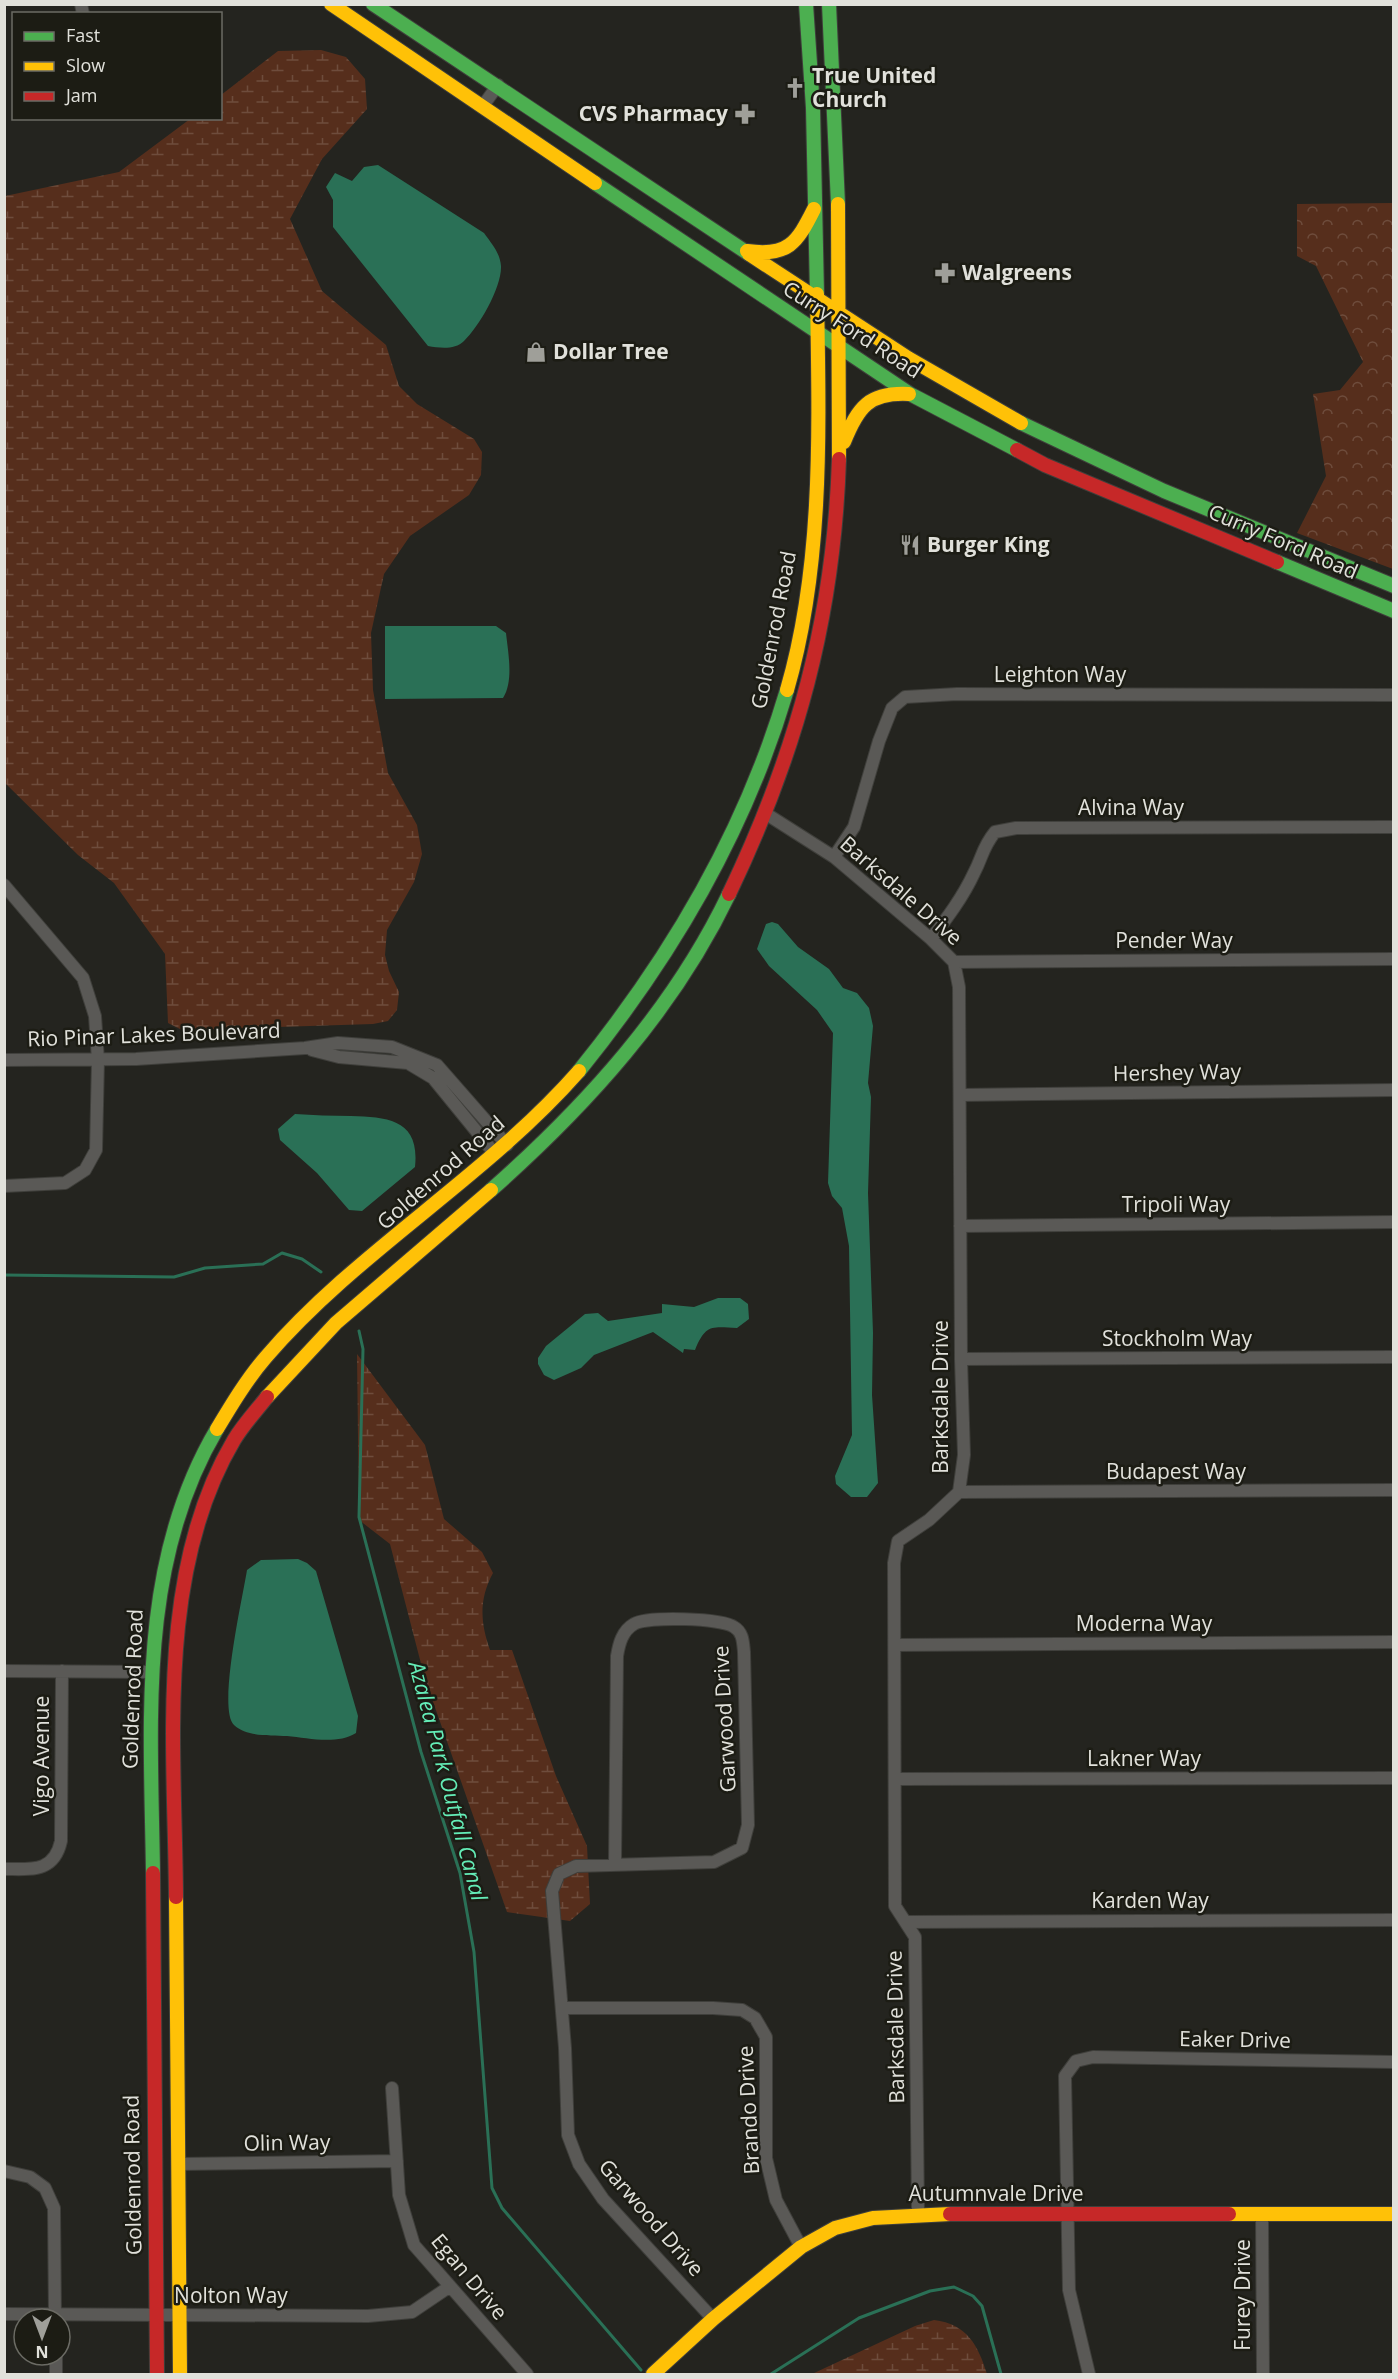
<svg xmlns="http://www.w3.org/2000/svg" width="1398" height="2379" font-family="'Open Sans',sans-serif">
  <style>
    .forest { fill: url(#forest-crowns) }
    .wetland { fill: url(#wetland-marsh) }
    .water { fill: #2a7056 }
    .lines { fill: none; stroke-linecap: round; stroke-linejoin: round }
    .stream { stroke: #2a7056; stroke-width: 3 }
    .street-casing { stroke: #3f3f3b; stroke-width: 14 }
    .fast-casing { stroke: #3f3f3b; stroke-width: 16 }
    .slow-casing { stroke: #3f3f3b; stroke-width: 16 }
    .jam-casing { stroke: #3f3f3b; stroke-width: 16 }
    .street { stroke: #5a5956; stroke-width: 12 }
    .fast { stroke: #4caf50; stroke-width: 14 }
    .slow { stroke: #ffc107; stroke-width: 14 }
    .jam { stroke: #c62828; stroke-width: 14 }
    .labels { text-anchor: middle; stroke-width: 5; stroke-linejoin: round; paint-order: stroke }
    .poi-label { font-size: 21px; font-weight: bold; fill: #e1e1db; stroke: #1c1c14; text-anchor: start }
    .street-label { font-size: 21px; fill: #e1e1db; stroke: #1c1c14 }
    .water-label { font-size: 22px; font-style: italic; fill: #64ecb7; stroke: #1c1c14 }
  </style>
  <defs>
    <pattern id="forest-crowns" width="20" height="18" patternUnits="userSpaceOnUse" patternTransform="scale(1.5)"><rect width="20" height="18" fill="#562e1c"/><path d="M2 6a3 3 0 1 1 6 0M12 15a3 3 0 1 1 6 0" fill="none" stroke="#6e4c3c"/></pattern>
    <pattern id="wetland-marsh" width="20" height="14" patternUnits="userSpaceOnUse" patternTransform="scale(1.5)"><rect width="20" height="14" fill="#562e1c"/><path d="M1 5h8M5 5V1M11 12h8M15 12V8" fill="none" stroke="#6e4c3c"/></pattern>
  </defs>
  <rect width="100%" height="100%" fill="#24241f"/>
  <!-- forest -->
  <path class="forest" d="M1393,203H1394L1393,569L1297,533L1326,476L1313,394L1340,390L1363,362L1316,266L1297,256V204Z"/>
  <!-- wetland -->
  <path class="wetland" d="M321,50L346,57L365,79L367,109L322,159L290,219L322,291L386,345L399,386L417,404L474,439L482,452L481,475L469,495L410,536L384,574L371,633L373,690L388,773L417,825L422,854L414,882L387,930L385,955L389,971L399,992L397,1010L388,1021L373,1024L182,1030L168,1023L165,954L114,883L78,855L5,783V196L119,172L190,119L220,118L221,95L278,51Z
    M357,1354L425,1445L444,1519L482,1552L493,1573C479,1599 480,1622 490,1650H512L556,1776L587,1846L590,1904L570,1921L507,1912L425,1679L390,1544L359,1520Z
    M934,2320C967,2324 978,2345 987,2374H812L915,2326Z"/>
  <!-- water -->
  <path class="water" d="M378,165L484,233C492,244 500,253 501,266C502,287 479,327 464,341C455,350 440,348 428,346L333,227V200L326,187L335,173L352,181L364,167Z
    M385,626H496L506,633C508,652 514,681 503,698L385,699Z
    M772,922L778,924L798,947L829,969L843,988L857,993L869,1008L873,1026L868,1083L871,1097L868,1193L873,1333L872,1395L878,1483L867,1497H851L836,1484L835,1476L852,1435L849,1246L842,1208L832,1196L828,1183L833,1033L817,1010L769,966L757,949L766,924Z
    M295,1114C313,1115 332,1116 351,1116C389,1117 420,1120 415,1167L362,1211L349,1210L317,1173L280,1140L278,1129Z
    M718,1298H740L748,1304L749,1319L737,1328C711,1327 706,1324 695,1350L684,1349L683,1353L653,1332L594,1355L581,1368L554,1380L544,1375L538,1364V1358L546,1346L585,1314L598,1313L608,1321L662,1313V1304L694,1307Z
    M298,1559L307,1563L316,1571L358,1716L356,1733C337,1745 308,1738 287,1736C270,1735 247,1737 234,1725C217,1709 243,1596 247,1570L261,1560Z"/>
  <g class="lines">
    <!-- stream -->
    <path class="stream" d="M4,1275L174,1277L205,1268L263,1264L282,1253L302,1259L321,1272
      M359,1331L363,1349L359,1517L421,1752L460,1873L474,1952L492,2188L502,2208L641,2370
      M771,2374L859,2318L930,2291L954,2287L973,2296L982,2306L1001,2374"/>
    <!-- street casing -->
    <g class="street-casing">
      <path id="street" d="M81,4L83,14
        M482,107L498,85
        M768,815L834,857L931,939L954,962L959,987L961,1359L964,1455L959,1492L929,1520L898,1541L894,1563L895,1906L915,1937L918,2214
        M834,857L854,827L879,741L892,708L905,697L957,694L1394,695
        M4,885L83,978L95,1016L98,1060L96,1150L85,1170L65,1183L4,1186
        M931,939C947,918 963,897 974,873C983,856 982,848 995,832L1016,828L1394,827
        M954,962L1394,959
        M312,1050L339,1057L408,1063L433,1078L495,1154
        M4,1060L136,1059L305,1048L338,1043L392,1047L437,1065L507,1145
        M960,1095L1394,1090
        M960,1226L1394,1222
        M961,1359L1394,1357
        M959,1492L1394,1490
        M895,1645L1394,1642
        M4,1671L151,1672
        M895,1779L1394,1778
        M615,1864L617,1656C619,1644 622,1631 634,1624C647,1616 722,1618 734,1627C743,1632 743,1642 744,1652L748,1825L742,1848L714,1862L576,1866L559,1874L552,1891L565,2048L568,2135L579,2164L603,2199L713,2319
        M4,1869C31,1869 54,1873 61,1841L62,1671
        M907,1922L1394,1920
        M562,2008H713L742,2010L755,2018L766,2037V2158L776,2200L801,2247
        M392,2088L399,2195L414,2245L527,2374
        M178,2164L397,2161
        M4,2171L30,2177L45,2188L54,2208L55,2319
        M1262,2215L1263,2374
        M4,2314L368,2316L412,2312L449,2287
        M56,2355V2374
        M1089,2374L1069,2290L1065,2076L1076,2061L1093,2057L1394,2062"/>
    </g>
    <!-- fast casing -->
    <g class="fast-casing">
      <path id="fast" d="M373,4L749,254
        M806,4L813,108L817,294
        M829,4L838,204
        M595,183L910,394L1017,450
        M1021,423L1164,491L1394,586
        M1277,562L1394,611
        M579,1071C672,956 745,832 787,690
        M491,1190C586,1106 674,1009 729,894
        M153,1873C151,1723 137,1564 217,1429"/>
    </g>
    <!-- slow casing -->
    <g class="slow-casing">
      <path id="slow" d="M331,4L595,183
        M838,204L839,459
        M747,251C788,257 797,243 814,209
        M749,254L908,358L1021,423
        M844,442C858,407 869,392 909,394
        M787,690C824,563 819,424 817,294
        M267,1397L336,1323L491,1190
        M217,1429C232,1404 247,1379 266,1357C357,1251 485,1178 579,1071
        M176,1897L180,2374
        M1229,2214H1394
        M653,2374L713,2319L801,2247L835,2228L873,2218L950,2214"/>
    </g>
    <!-- jam casing -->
    <g class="jam-casing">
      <path id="jam" d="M1017,450L1045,465L1277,562
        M729,894C797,752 834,617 839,459
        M153,1873L157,2374
        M176,1897C175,1750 155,1573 234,1440C243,1425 256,1411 267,1397
        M950,2214H1229"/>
    </g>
    <!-- street -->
    <use href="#street" class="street"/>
    <!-- fast -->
    <use href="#fast" class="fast"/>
    <!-- slow -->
    <use href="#slow" class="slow"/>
    <!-- jam -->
    <use href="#jam" class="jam"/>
  </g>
  <!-- icons -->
  <defs>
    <g id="church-bare" transform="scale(1.62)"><path d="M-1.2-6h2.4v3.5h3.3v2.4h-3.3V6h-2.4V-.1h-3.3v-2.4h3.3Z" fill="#9f9f99" stroke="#1c1c14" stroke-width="2.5" paint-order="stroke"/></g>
    <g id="pharmacy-bare" transform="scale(1.62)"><path d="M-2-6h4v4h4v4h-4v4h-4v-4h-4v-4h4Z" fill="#9f9f99" stroke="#1c1c14" stroke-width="2.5" paint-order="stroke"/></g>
    <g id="shop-bare" transform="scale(1.62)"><path d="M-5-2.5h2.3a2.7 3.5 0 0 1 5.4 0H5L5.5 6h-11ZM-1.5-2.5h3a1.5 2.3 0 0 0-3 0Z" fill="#9f9f99" stroke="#1c1c14" stroke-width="2.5" paint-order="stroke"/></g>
    <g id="restaurant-bare" transform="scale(1.62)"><path d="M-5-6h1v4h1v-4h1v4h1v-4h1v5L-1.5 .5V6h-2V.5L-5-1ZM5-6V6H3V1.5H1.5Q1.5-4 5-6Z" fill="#9f9f99" stroke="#1c1c14" stroke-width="2.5" paint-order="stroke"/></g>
  </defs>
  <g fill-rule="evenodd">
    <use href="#church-bare" x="795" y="88"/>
    <use href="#pharmacy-bare" x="745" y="114"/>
    <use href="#pharmacy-bare" x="945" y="273"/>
    <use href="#shop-bare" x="536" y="352"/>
    <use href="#restaurant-bare" x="910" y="545"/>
  </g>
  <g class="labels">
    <!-- poi labels -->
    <g class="poi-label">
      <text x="812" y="83">True United<tspan x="812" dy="24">Church</tspan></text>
      <text x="728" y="121" text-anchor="end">CVS Pharmacy</text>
      <text x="962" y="280">Walgreens</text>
      <text x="553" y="359">Dollar Tree</text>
      <text x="927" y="552">Burger King</text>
    </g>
    <!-- street labels -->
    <g class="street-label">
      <text transform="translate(852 330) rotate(33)" y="7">Curry Ford Road</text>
      <text transform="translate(1283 542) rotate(23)" y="7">Curry Ford Road</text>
      <text transform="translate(774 630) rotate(-79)" y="7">Goldenrod Road</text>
      <text x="1060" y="682">Leighton Way</text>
      <text x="1131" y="815">Alvina Way</text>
      <text transform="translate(901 891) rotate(41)" y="7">Barksdale Drive</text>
      <text x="1174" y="948">Pender Way</text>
      <text transform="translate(154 1035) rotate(-2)" y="7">Rio Pinar Lakes Boulevard</text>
      <text transform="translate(1177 1073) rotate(-1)" y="7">Hershey Way</text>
      <text transform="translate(441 1173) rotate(-41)" y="7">Goldenrod Road</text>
      <text x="1176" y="1212">Tripoli Way</text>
      <text x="1177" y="1346">Stockholm Way</text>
      <text transform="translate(941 1397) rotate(-90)" y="7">Barksdale Drive</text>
      <text x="1176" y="1479">Budapest Way</text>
      <text x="1144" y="1631">Moderna Way</text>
      <text transform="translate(133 1689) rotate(-88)" y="7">Goldenrod Road</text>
      <text transform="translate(725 1719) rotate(-93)" y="7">Garwood Drive</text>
      <text transform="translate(42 1756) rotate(-90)" y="7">Vigo Avenue</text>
      <text x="1144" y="1766">Lakner Way</text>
      <text x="1150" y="1908">Karden Way</text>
      <text transform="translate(896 2027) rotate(-91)" y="7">Barksdale Drive</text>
      <text transform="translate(1235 2040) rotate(1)" y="7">Eaker Drive</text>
      <text transform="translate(749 2110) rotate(-93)" y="7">Brando Drive</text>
      <text transform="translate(287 2143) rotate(-1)" y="7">Olin Way</text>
      <text transform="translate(133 2175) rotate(-91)" y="7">Goldenrod Road</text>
      <text x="996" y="2201">Autumnvale Drive</text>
      <text transform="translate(651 2218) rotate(49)" y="7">Garwood Drive</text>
      <text transform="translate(469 2277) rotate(50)" y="7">Egan Drive</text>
      <text transform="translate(1243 2295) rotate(-90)" y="7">Furey Drive</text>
      <text x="231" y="2303">Nolton Way</text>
    </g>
    <!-- water labels -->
    <g class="water-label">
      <text transform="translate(448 1781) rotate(75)" y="8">Azalea Park Outfall Canal</text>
    </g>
  </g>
  <!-- border -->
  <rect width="1398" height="2379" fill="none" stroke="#e1e1db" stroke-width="12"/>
  <!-- legend -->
  <rect x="12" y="12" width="210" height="108" fill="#1c1c14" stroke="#6b6b64" stroke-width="1.5"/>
  <rect x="24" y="32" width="30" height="9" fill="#4caf50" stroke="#6b6b64" stroke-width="1.5"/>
  <text x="66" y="42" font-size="18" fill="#e1e1db">Fast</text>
  <rect x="24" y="62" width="30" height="9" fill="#ffc107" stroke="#6b6b64" stroke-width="1.5"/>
  <text x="66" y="72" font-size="18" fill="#e1e1db">Slow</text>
  <rect x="24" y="92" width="30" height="9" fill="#c62828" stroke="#6b6b64" stroke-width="1.5"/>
  <text x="66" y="102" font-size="18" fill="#e1e1db">Jam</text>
  <!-- north arrow -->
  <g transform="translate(42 2337) rotate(180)"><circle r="28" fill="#1c1c14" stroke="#6b6b64" stroke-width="1.5"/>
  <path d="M0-4.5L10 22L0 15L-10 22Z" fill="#9f9f99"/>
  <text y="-9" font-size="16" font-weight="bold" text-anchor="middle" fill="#e1e1db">N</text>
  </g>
</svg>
